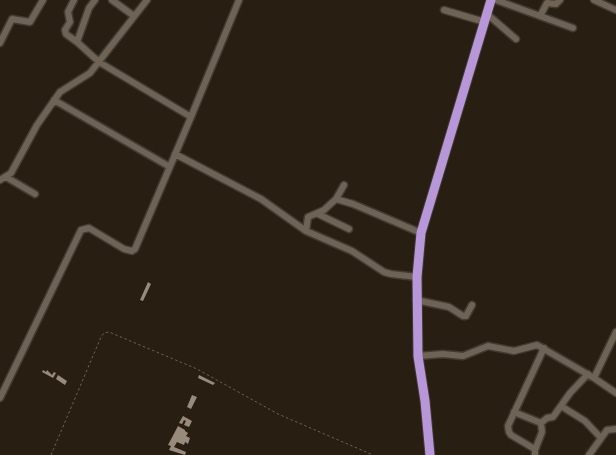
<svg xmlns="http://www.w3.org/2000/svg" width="616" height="455" font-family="Montserrat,sans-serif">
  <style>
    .building { fill: #988b7c }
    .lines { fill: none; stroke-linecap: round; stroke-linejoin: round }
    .minor-casing { stroke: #423b33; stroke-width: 9 }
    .highway-casing { stroke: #423b33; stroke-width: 11 }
    .path { stroke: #6b6258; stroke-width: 1; stroke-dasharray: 2.5 2.5; stroke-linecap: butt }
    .minor { stroke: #6f6355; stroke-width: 6 }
    .highway { stroke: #b797d8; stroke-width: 9 }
  </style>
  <rect width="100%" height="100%" fill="#281e12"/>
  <!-- building -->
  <path class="building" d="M148,282L151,284L143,301L140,300Z
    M43,370L46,372L47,370L52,375L54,372L56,373L53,378L42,372Z
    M58,375L67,381L65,385L56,379Z
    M199,375L215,383L213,385L198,378Z
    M192,395L197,397L191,409L187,407Z
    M183,416L192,421L189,427L184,425L186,421L184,420L182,424L179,423Z
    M178,426L185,430V431L188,433L186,436L190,438L188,444L185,442L184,445L177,442L174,447L186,452L185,455L169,450L171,446L168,445Z"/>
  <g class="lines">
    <!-- minor casing -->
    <g class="minor-casing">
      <path id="minor" d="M74,0L68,12L70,22L65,30L66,34L77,42L99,62L191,117
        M112,0L134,16
        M496,0L573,28
        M594,0L616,10
        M444,10L485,22
        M487,14L516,39
        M540,16L547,3L556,4L560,0
        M77,42L89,8L95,0
        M0,43L12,19L30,22L43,0
        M54,100L170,167
        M175,154L261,199L306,231L352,251L384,272L391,274L417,277
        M6,177L35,194
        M0,180L11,173L37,125L60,92L90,73L147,0
        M336,199L353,204L421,233
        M318,214L349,229
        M306,231L308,217L324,210L336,199L344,185
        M416,300L449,307L463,316H466L472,305
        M418,356L443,354L463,356L488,346L514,351L537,345L594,378L616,393
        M594,378L616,332
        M0,398L81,230L89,228L124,249L132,251L135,249L191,117L239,0
        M561,406L585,421L601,438
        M514,412L541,423L547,418L553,417L570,393L588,374
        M535,450L542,432L541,423
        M535,455V450L533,448L511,435L509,432L508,426L544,348
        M589,455L607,430L616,429"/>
    </g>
    <!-- highway casing -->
    <g class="highway-casing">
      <path id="highway" d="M430,455L425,401L418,356L417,277L421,233L491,0"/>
    </g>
    <!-- path -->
    <path class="path" d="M51,455L101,337L104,333L109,332L197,369L278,414L373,455"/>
    <!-- minor -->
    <use href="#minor" class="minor"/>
    <!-- highway -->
    <use href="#highway" class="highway"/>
  </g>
</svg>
